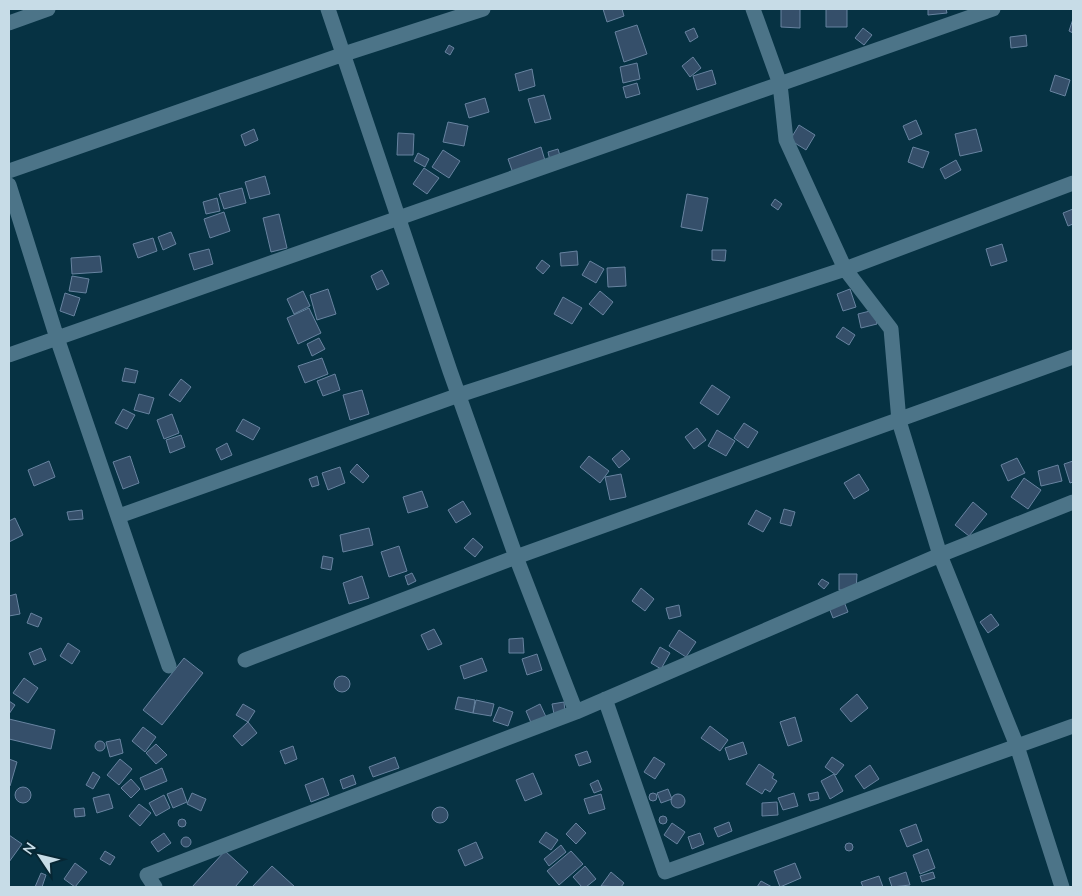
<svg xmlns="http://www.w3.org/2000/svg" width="1082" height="896" font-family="Lato,sans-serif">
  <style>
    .building { fill: #354f6a; stroke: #6783a0 }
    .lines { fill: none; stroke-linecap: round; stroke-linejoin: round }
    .minor { stroke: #4c7488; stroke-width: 15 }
  </style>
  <rect width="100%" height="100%" fill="#063243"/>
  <!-- building -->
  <path class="building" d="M603,9H622L624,16L607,22Z
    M781,9H800V28L781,27Z
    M826,9H847V27H826Z
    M928,9H946L947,13L928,15Z
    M1073,19V33L1069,31Z
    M637,25L647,54L624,62L615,32Z
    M694,28L698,37L690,42L685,32Z
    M863,28L872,35L864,45L855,38Z
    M1026,35L1027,46L1011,48L1010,37Z
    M449,45L454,48L450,55L445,52Z
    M693,57L701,68L690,77L682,66Z
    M637,63L640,79L623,83L620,67Z
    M532,69L535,86L519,91L515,74Z
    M712,70L716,84L697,90L693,76Z
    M1055,75L1070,80L1065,96L1050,91Z
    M637,83L640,94L626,98L623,87Z
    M544,95L551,119L535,123L528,99Z
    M485,98L489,112L469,118L465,104Z
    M916,120L922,134L909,140L903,126Z
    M448,122L468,126L464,146L443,142Z
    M799,125L815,135L806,150L790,140Z
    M254,129L258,140L245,146L241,135Z
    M976,129L982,151L960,156L955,134Z
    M398,133L414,134L413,155H397Z
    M541,147L546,164L514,176L508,159Z
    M913,147L929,152L923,168L908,162Z
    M558,149L561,159L550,161L548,152Z
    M443,150L460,161L449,178L432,167Z
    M418,153L429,159L425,167L414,161Z
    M956,160L961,170L945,179L940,169Z
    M424,168L439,178L427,194L413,184Z
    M265,176L270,194L250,199L245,182Z
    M242,188L246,203L224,209L219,194Z
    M687,194L708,198L702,231L681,227Z
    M217,198L220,211L206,214L203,202Z
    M775,199L782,204L778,210L771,205Z
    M1073,209V224L1068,226L1063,213Z
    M224,212L230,231L210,238L204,219Z
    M279,214L287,248L271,252L263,218Z
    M171,232L176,244L163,250L158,237Z
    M153,238L157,251L138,258L133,244Z
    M1002,244L1007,261L991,266L986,249Z
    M209,249L213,264L194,270L189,254Z
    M712,250H726L725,261L712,260Z
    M577,251L578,265L561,266L560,253Z
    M100,256L102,272L72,274L71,258Z
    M542,260L550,266L543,274L536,268Z
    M590,261L604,269L596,283L582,275Z
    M625,267L626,286L608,287L607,268Z
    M382,270L389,284L377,290L371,276Z
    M72,276L89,279L86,293L69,291Z
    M328,289L336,314L317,320L310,295Z
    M850,289L856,307L843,311L837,294Z
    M303,291L310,306L294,314L287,299Z
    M600,291L613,302L603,315L589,304Z
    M65,293L80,298L74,316L60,311Z
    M563,297L582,308L572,324L554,314Z
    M309,308L321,333L298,344L287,318Z
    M874,310L877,324L861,328L858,314Z
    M843,327L855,335L849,345L836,337Z
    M319,338L325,349L312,356L307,344Z
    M322,358L328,374L305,383L298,366Z
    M125,368L138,371L135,383L122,381Z
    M335,374L340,390L323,396L317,381Z
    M181,379L191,387L180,402L169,395Z
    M712,385L730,397L718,415L700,403Z
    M362,390L369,414L350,420L343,395Z
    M139,394L154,398L149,414L134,410Z
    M123,409L135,415L127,429L115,423Z
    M172,414L179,433L164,439L157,420Z
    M243,419L260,428L253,440L236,431Z
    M744,423L758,432L748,448L734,438Z
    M697,428L706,440L694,449L685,437Z
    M717,430L735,441L726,456L708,446Z
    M181,435L185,447L170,453L166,440Z
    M227,443L232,455L221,460L216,449Z
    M622,450L630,459L619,468L612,459Z
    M130,456L139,483L123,489L113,462Z
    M589,456L609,471L600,483L580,467Z
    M1017,458L1025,473L1008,481L1001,465Z
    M49,461L55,477L34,486L28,470Z
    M1073,461V482L1070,483L1064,464Z
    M357,464L369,476L363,483L350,472Z
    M1058,465L1062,481L1041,486L1038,471Z
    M340,467L345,483L328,490L322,473Z
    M621,474L626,497L610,500L605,477Z
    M859,474L869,490L854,499L844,483Z
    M317,476L319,485L312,487L309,479Z
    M1024,478L1041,490L1028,509L1011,497Z
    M422,491L428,507L408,513L403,497Z
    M463,501L471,514L456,523L448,510Z
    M973,502L987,514L969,536L955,525Z
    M784,509L795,512L791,526L780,523Z
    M82,510L83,519L69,520L67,512Z
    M756,510L771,518L763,532L748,524Z
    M15,518L23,535L9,542V521Z
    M369,528L373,545L343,552L340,535Z
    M473,538L483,547L475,557L464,548Z
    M399,546L407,571L389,577L381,552Z
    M323,556L333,558L331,570L321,568Z
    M412,573L416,581L408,585L405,576Z
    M839,574H857L856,591L839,590Z
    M362,576L369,598L349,604L343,583Z
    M822,579L829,583L824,589L818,584Z
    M641,588L654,599L645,611L632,601Z
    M16,594L20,614L9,616V596Z
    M843,599L848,612L833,618L828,605Z
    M679,605L681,616L669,619L666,608Z
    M31,613L42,618L38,627L27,623Z
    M991,614L999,625L988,633L980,622Z
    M434,629L442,644L428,650L421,635Z
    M679,630L696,642L686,657L669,646Z
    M523,638L524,653H509V639Z
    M68,643L80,651L72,664L60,656Z
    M660,647L670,653L661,669L651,663Z
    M41,648L46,660L34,665L29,653Z
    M537,654L542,670L527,675L522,659Z
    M184,658L203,673L162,725L143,710Z
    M482,658L487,671L464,679L460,666Z
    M334 684a8 8 0 1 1 16 0a8 8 0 1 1-16 0Z
    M24,678L38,688L28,703L13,693Z
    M857,694L868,708L851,722L840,709Z
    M458,697L475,700L473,713L455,709Z
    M476,700L494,704L491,716L473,713Z
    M9,701L15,705L9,714Z
    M564,702L565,712L554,714L552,704Z
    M243,704L255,711L248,722L236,715Z
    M540,704L547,719L532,725L526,711Z
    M499,707L513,712L508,726L493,721Z
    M795,717L802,741L788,746L780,722Z
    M9,719L55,730L51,749L9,739Z
    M248,722L257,733L242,746L233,736Z
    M710,726L728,740L720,751L701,738Z
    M143,727L156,737L145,752L132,741Z
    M120,739L123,753L110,757L106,742Z
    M95 746a5 5 0 1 1 10 0a5 5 0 1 1-10 0Z
    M743,742L747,754L729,760L725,748Z
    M156,744L167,755L156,764L146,753Z
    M293,746L297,759L285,764L280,751Z
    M587,751L591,762L579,766L575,755Z
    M395,757L399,768L373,777L369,767Z
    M654,757L665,764L655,779L644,772Z
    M832,757L844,765L836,775L825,767Z
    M9,759L17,762L10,786H9Z
    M120,759L132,769L119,785L107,775Z
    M759,764L774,774L772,778L777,781L770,792L765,789L762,794L746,784Z
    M870,765L879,779L864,789L855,776Z
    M162,768L167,781L145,790L140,778Z
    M93,772L100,777L93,789L86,785Z
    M533,773L542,794L525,801L516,780Z
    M834,774L843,791L830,799L821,781Z
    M353,775L356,784L343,789L340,780Z
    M323,778L329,795L311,802L305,785Z
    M131,779L140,789L131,798L121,788Z
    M598,780L602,790L594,793L590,784Z
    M15 795a8 8 0 1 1 16 0a8 8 0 1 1-16 0Z
    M182,788L187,802L173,808L167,794Z
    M668,789L672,799L661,803L657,793Z
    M818,792L819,799L810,801L808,794Z
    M192,793L206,799L201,811L187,804Z
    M794,793L798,806L783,810L778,798Z
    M649 797a4 4 0 1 1 8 0a4 4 0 1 1-8 0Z
    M109,794L113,808L97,813L93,798Z
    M601,794L605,809L589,814L584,799Z
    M671 801a7 7 0 1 1 14 0a7 7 0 1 1-14 0Z
    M164,795L170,808L156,816L149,803Z
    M777,802L778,815L762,816V803Z
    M139,804L151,813L140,826L129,816Z
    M432 815a8 8 0 1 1 16 0a8 8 0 1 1-16 0Z
    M84,808L85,816L75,817L74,809Z
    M659 820a4 4 0 1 1 8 0a4 4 0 1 1-8 0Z
    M178 823a4 4 0 1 1 8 0a4 4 0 1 1-8 0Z
    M729,822L732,831L718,837L714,828Z
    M576,823L586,833L576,844L566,834Z
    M672,823L685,832L677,844L664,835Z
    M916,824L922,841L907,847L900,830Z
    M546,832L558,840L551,850L539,842Z
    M164,833L171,843L158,852L151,842Z
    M700,833L704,844L692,849L688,837Z
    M9,835L22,844L9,862Z
    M181 842a5 5 0 1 1 10 0a5 5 0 1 1-10 0Z
    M476,842L483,858L465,866L458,850Z
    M845 847a4 4 0 1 1 8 0a4 4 0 1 1-8 0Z
    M561,845L566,852L549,866L544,859Z
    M928,849L935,868L920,874L913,855Z
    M105,851L115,857L110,865L100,859Z
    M225,851L248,872L235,887H192Z
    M571,851L583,864L559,885L547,871Z
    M75,863L87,872L75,887L64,879Z
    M795,863L801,878L780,887L774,871Z
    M272,866L295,887H252Z
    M585,866L596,879L586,887H582L573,877Z
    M611,872L624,883L621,887L601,886Z
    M906,872L910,885L892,887L889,878Z
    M933,872L935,878L922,882L920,876Z
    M41,873L46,875L42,887H35Z
    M879,876L883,887H863L861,882Z
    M761,881L772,887H757Z"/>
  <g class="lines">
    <!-- minor -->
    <path class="minor" d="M328,9L450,371L516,557L576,712
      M753,9L780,84L786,140L845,269L891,329L899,421L940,555L1017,746L1062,887
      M9,23L48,9
      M9,171L344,54L483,9
      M9,185L57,338L169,666
      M9,355L993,9
      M119,516L459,395L845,269L1073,183
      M245,660L516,557L1073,357
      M605,699L665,872L1073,726
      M155,887L147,875L576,712L940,555L1073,502"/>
  </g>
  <!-- border -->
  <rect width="1082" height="896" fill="none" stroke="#c7dce7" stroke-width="20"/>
  <!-- north arrow -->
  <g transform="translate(40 856) rotate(305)" stroke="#072734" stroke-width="4" paint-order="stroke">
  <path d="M0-4L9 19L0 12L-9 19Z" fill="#c7dce7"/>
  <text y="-8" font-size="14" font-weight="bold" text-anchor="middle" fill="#c7dce7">N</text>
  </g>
</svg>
